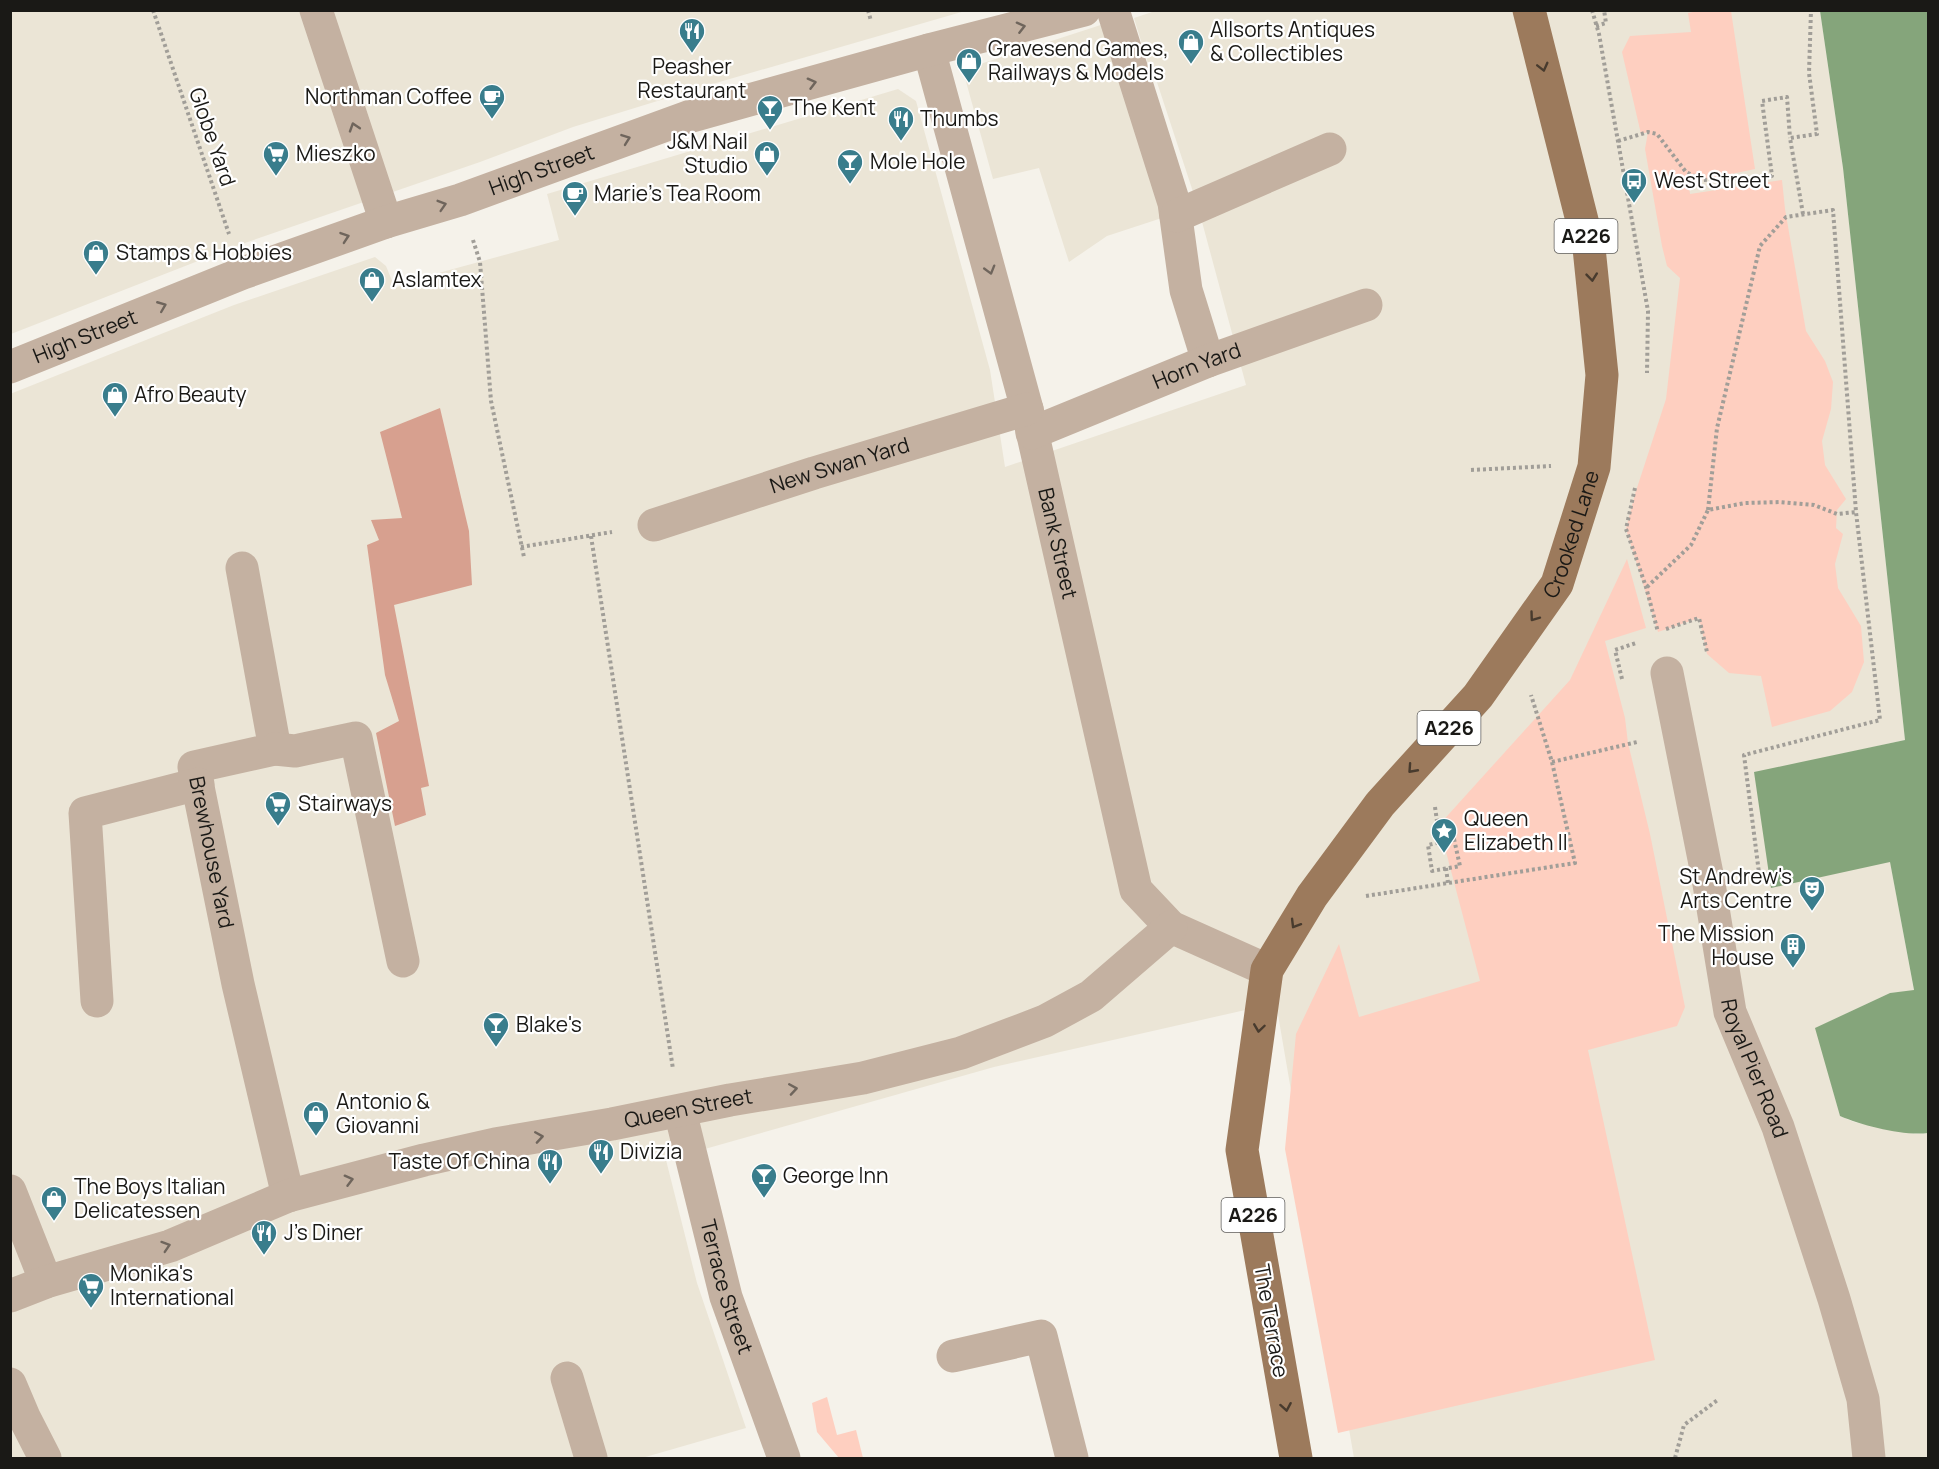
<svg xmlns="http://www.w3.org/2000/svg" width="1939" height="1469" font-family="Manrope,sans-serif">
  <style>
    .built { fill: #ebe5d6 }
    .green { fill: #fecfc0 }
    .forest { fill: #d7a08f }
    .water { fill: #85a57b }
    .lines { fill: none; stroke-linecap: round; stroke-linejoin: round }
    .path { stroke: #a19e98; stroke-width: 4; stroke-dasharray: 3 3; stroke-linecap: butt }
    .minor { stroke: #c4b1a1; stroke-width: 33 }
    .major { stroke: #9c7a5c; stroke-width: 33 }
    .oneway { stroke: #6f655c }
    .oneway2 { stroke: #483b2e }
    .labels { text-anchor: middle; stroke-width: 4.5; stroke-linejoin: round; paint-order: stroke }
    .shield { fill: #fff; stroke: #5f5e5c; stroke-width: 1.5 }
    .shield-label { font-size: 20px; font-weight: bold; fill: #1a1916 }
    .poi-label { font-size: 21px; fill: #1a1916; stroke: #fff; text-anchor: start }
    .street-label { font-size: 21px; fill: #1a1916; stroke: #fff }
  </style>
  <rect width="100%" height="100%" fill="#f5f2ea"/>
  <!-- built -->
  <path class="built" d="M1158,10L1820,11L1843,168L1905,740L1754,773L1868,866L1890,861L1914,991L1890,993L1816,1028L1840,1116L1854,1122L1915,1134L1928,1133V1458H1354L1276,1003L994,1067L666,1160L697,1283L746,1428L642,1458H11L10,394L234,305L375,257L386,266L395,288L435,274L559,240L547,194L898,89L916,101L990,370L1005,467L1246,385L1198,207L1152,67H1149L1134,18Z
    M11,11H965L716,83L573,127L480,162L239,245L11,334Z
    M1110,22L1171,215L1107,236L1069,262L1039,168L993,179L965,78L971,67Z"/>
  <!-- green -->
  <path class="green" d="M1702,10L1731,11L1755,169L1703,180L1687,172L1690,194L1782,180L1785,209L1806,331L1825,361L1833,382L1831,409L1822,441L1825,465L1846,499L1837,510L1836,528L1843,534L1835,564L1838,588L1861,626L1864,662L1852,692L1830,711L1772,727L1761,676L1729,673L1707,654L1699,618L1658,632L1626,529L1635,494L1666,399L1680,278L1667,266L1662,246L1645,149L1648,132L1641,134L1622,52L1630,36L1691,32L1688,13Z
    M1627,559L1646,628L1605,641L1625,718L1628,743L1650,834L1685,1007L1677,1026L1588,1050L1655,1360L1338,1433L1285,1149L1296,1034L1339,944L1359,1017L1480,981L1439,825L1570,680Z
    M827,1397L837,1435L856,1430L863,1458H839L817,1432L812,1403Z"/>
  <!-- forest -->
  <path class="forest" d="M440,408L469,531L472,585L394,605L429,786L421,788L426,815L395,826L376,733L399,721L385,675L367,545L379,540L371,520L402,518L380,432Z"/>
  <!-- water -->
  <path class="water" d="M1820,11H1928V1133C1903,1136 1864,1126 1840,1116L1815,1028L1890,993L1914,990L1890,862L1771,888L1754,772L1905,740L1843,168Z"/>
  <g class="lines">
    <!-- path -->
    <path class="path" d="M153,10L229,234
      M868,10L871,21
      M1592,10L1599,34L1648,311L1647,373
      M1596,26L1606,23L1604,10
      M1618,141L1648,132L1657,134L1686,172L1703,180L1772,176L1762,101L1787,97L1790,138
      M1803,214L1790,138L1817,134L1809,73L1811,10
      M473,240L480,262L491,401L524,557
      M1471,470L1551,466
      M1635,488L1626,529L1646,587L1658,632
      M1708,510L1717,428L1760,246L1786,217L1833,210L1856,512L1880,720L1744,755L1759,873L1751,875
      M591,536L673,1069
      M521,547L612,532
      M1647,587L1691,545L1708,510L1745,503L1780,502L1814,505L1837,514L1856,512
      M1666,629L1699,618L1707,652
      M1622,679L1615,650L1636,643
      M1552,762L1637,742
      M1435,807L1440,842
      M1454,839L1460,866L1432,871L1428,845Z
      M1446,868L1448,883
      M1366,896L1575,863L1552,762L1531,695
      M1675,1458L1684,1425L1719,1399"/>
    <!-- minor -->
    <g class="minor">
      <path d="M316,10L386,222"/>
      <path d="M1113,10L1174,203L1186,290L1208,361"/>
      <path id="s1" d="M929,50L1027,409L1136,890L1171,927L1267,970"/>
      <path d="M1176,216L1330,149"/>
      <path id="s2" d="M10,367L243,273L386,222L460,200L688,117L929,50L1084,10"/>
      <path id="s3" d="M1032,433L1208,361L1366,305"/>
      <path id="s4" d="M654,525L814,473L1027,409"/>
      <path id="s5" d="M242,568L275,749L194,767L238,984L288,1196"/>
      <path id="s6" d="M1667,673L1709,884L1730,1012L1778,1127L1834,1299L1863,1399L1869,1458"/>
      <path d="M275,749L295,751L356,738L403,961"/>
      <path d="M97,1001L85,813L198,784"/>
      <path id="s7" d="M680,1111L726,1297L784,1458"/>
      <path d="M10,1191L46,1282"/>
      <path id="s8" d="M10,1296L46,1282L170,1246L288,1196L424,1160L495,1144L612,1124L730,1100L863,1078L961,1053L1045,1021L1091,996L1171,927"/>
      <path d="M953,1356L1041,1336L1072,1458"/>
      <path d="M567,1378L591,1458"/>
      <path d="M10,1384L24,1417L45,1458"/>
    </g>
    <!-- major -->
    <path class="major" id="s9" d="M1296,1458L1242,1150L1267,970L1312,896L1380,804L1478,696L1557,584L1594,467L1602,375L1589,248L1529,10"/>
  </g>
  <!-- one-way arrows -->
  <defs><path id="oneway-chevron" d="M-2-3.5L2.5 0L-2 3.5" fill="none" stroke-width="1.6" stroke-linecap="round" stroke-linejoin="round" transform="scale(1.5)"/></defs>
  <g class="oneway">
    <use href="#oneway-chevron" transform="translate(1021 27) rotate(-14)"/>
    <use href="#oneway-chevron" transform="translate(812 83) rotate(-15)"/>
    <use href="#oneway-chevron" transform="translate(354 127) rotate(-108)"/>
    <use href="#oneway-chevron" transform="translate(626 139) rotate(-20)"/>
    <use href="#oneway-chevron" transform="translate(442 205) rotate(-17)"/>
    <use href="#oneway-chevron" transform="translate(345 237) rotate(-19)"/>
    <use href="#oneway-chevron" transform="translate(990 270) rotate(74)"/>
    <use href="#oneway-chevron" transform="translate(162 306) rotate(-22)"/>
    <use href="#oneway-chevron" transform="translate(793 1089) rotate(-9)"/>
    <use href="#oneway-chevron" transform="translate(539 1137) rotate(-9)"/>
    <use href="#oneway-chevron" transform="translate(349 1180) rotate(-15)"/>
    <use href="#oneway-chevron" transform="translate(166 1246) rotate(-18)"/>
  </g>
  <g class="oneway2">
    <use href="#oneway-chevron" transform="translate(1543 67) rotate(76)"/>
    <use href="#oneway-chevron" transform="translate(1592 277) rotate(84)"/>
    <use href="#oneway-chevron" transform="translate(1534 617) rotate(126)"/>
    <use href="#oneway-chevron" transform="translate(1412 769) rotate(132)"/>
    <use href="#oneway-chevron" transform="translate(1295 924) rotate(121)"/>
    <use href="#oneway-chevron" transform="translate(1259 1028) rotate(98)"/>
    <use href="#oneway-chevron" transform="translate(1286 1407) rotate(80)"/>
  </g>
  <!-- icons -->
  <defs>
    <g id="restaurant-pin" transform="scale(1.35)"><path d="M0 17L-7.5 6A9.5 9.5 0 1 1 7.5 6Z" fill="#397d8c" stroke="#fff"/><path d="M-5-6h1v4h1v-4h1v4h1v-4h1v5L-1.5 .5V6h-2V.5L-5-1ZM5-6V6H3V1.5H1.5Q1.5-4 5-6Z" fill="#fff"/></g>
    <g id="shop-pin" transform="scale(1.35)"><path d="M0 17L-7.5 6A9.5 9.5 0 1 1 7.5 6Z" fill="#397d8c" stroke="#fff"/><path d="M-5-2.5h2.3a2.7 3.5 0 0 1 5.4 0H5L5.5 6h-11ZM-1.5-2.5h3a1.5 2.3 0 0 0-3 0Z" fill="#fff"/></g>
    <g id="cafe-pin" transform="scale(1.35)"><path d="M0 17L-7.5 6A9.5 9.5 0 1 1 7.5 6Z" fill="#397d8c" stroke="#fff"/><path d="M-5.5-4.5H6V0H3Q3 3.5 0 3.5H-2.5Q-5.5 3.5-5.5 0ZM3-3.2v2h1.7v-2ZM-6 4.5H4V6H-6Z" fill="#fff"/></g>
    <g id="bar-pin" transform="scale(1.35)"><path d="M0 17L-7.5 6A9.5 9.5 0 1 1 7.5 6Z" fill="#397d8c" stroke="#fff"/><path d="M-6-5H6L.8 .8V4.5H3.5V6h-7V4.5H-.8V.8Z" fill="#fff"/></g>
    <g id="supermarket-pin" transform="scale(1.35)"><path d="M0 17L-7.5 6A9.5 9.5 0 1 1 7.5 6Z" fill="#397d8c" stroke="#fff"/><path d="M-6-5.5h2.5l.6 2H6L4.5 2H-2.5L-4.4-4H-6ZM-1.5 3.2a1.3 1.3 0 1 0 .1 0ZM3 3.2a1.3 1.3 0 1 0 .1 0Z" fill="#fff"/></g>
    <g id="bus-pin" transform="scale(1.35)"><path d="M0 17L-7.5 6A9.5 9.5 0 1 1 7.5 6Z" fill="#397d8c" stroke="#fff"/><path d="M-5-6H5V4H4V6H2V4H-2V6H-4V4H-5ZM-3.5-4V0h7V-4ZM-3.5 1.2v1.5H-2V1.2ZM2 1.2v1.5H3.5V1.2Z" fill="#fff"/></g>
    <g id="sight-pin" transform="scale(1.35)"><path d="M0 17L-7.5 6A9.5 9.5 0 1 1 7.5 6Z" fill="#397d8c" stroke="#fff"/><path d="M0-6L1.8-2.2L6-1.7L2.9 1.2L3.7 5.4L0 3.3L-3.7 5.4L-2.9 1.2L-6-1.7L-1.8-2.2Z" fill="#fff"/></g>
    <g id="theatre-pin" transform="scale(1.35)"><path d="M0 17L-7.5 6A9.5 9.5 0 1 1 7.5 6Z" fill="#397d8c" stroke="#fff"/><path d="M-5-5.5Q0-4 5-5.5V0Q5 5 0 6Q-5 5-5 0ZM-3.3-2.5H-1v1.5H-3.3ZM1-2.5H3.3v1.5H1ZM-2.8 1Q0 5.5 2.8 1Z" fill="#fff"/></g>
    <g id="building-pin" transform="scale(1.35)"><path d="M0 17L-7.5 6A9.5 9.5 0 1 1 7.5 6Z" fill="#397d8c" stroke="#fff"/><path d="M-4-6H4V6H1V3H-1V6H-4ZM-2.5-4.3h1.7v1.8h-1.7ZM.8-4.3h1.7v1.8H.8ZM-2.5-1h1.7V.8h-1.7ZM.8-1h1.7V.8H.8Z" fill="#fff"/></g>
  </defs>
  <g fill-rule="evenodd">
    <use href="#restaurant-pin" x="692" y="31"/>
    <use href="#shop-pin" x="1191" y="42"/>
    <use href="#shop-pin" x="969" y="61"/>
    <use href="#cafe-pin" x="492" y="97"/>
    <use href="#bar-pin" x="770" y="108"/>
    <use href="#restaurant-pin" x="901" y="119"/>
    <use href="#supermarket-pin" x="276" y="154"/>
    <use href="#shop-pin" x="767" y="154"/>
    <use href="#bar-pin" x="850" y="162"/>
    <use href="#bus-pin" x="1634" y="181"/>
    <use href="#cafe-pin" x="575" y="194"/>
    <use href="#shop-pin" x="96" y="253"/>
    <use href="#shop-pin" x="372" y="280"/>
    <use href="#shop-pin" x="115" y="395"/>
    <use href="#supermarket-pin" x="278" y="804"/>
    <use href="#sight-pin" x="1444" y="831"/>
    <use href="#theatre-pin" x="1812" y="889"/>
    <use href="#building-pin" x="1793" y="946"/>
    <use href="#bar-pin" x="496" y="1025"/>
    <use href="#shop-pin" x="316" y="1114"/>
    <use href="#restaurant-pin" x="601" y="1152"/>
    <use href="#restaurant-pin" x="550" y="1162"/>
    <use href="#bar-pin" x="764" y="1176"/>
    <use href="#shop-pin" x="54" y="1199"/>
    <use href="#restaurant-pin" x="264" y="1233"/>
    <use href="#supermarket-pin" x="91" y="1286"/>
  </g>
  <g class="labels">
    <!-- shield labels -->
    <g class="shield">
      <rect x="1554.5" y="219" width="63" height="34" rx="4.5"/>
      <rect x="1417.5" y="711" width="63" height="34" rx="4.5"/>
      <rect x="1221.5" y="1198" width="63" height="34" rx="4.5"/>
    </g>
    <g class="shield-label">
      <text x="1586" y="243">A226</text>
      <text x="1449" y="735">A226</text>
      <text x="1253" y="1222">A226</text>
    </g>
    <!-- poi labels -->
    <g class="poi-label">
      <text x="1210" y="37">Allsorts Antiques<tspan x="1210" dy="24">&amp; Collectibles</tspan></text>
      <text x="988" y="56">Gravesend Games,<tspan x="988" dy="24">Railways &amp; Models</tspan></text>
      <text x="692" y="74" text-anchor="middle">Peasher<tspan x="692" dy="24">Restaurant</tspan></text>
      <text x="472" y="104" text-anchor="end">Northman Coffee</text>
      <text x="790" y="115">The Kent</text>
      <text x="920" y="126">Thumbs</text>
      <text x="748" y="149" text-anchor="end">J&amp;M Nail<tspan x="748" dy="24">Studio</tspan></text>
      <text x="296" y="161">Mieszko</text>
      <text x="870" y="169">Mole Hole</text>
      <text x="1654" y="188">West Street</text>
      <text x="594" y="201">Marie's Tea Room</text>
      <text x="116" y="260">Stamps &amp; Hobbies</text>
      <text x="392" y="287">Aslamtex</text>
      <text x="134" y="402">Afro Beauty</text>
      <text x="298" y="811">Stairways</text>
      <text x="1464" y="826">Queen<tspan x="1464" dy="24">Elizabeth II</tspan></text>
      <text x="1792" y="884" text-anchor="end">St Andrew's<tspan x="1792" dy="24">Arts Centre</tspan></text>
      <text x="1774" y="941" text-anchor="end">The Mission<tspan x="1774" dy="24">House</tspan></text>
      <text x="516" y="1032">Blake's</text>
      <text x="336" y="1109">Antonio &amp;<tspan x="336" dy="24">Giovanni</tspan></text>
      <text x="620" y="1159">Divizia</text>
      <text x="530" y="1169" text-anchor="end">Taste Of China</text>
      <text x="783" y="1183">George Inn</text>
      <text x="74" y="1194">The Boys Italian<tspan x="74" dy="24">Delicatessen</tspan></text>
      <text x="284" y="1240">J's Diner</text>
      <text x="110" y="1281">Monika's<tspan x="110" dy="24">International</tspan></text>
    </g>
    <!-- street labels -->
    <g class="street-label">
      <text transform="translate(212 137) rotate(71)" y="7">Globe Yard</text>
      <text dy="7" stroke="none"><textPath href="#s2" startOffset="567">High Street</textPath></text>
      <text dy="7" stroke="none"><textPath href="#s2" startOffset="81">High Street</textPath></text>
      <text dy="7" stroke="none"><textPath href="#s3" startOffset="178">Horn Yard</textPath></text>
      <text dy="7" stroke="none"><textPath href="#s4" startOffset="195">New Swan Yard</textPath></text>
      <text dy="7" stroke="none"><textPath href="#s9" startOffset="1030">Crooked Lane</textPath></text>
      <text dy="7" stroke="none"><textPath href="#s1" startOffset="510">Bank Street</textPath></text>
      <text dy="7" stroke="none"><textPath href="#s5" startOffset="354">Brewhouse Yard</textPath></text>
      <text dy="7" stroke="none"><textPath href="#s6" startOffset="406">Royal Pier Road</textPath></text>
      <text dy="7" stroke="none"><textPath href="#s8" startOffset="706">Queen Street</textPath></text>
      <text dy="7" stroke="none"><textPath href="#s7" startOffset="182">Terrace Street</textPath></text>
      <text transform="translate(1271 1321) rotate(80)" y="7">The Terrace</text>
    </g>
  </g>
  <!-- border -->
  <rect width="1939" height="1469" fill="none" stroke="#1a1916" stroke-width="24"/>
</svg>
